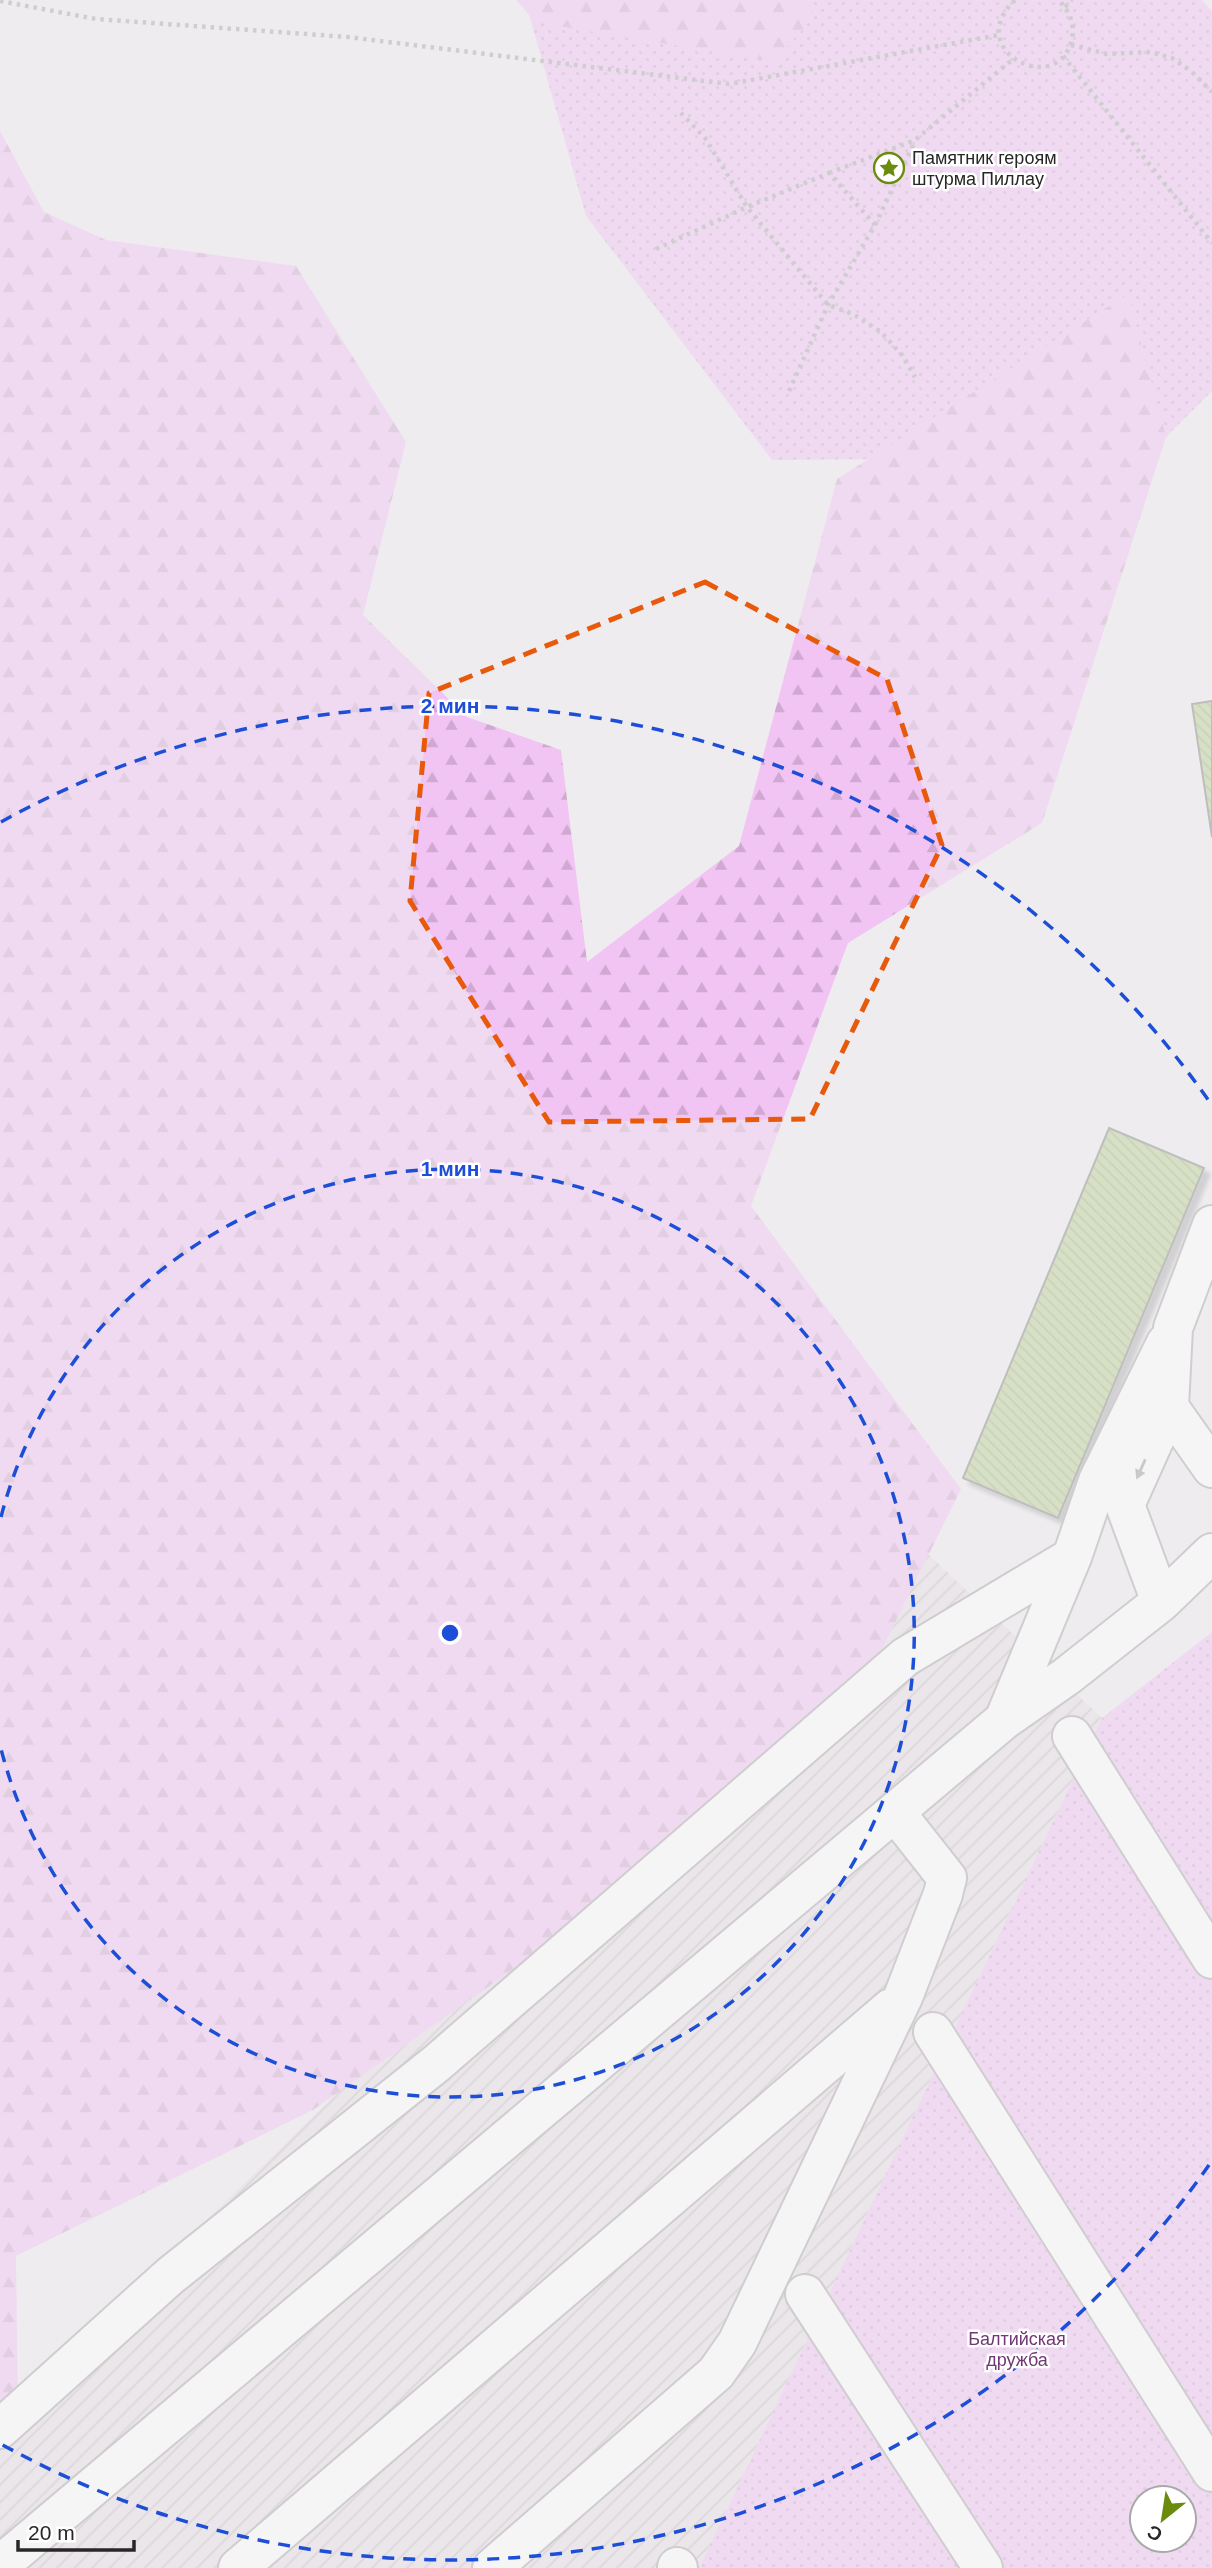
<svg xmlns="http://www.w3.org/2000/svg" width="1212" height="2568" font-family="Arial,sans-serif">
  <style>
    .industrial { fill: url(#industrial-furrows) }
    .green { fill: url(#green-dots); fill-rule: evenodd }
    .forest { fill: url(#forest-firs) }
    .building { fill: url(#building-back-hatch); stroke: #858683; stroke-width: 2; filter: url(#shadow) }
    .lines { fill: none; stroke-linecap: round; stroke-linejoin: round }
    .minor-casing { stroke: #a9a7a9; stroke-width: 42 }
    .path { stroke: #a8a7a9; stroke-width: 4.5; stroke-dasharray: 3.5 5; stroke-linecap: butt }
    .minor { stroke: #fff; stroke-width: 38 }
    .oneway { fill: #9e9e9e }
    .marked { fill: none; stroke: #e8590c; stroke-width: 5; stroke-dasharray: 14 9; stroke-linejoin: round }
    .ring { fill: none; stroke: #1d4ed8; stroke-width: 3.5; stroke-dasharray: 12 9 }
    .labels { text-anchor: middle; stroke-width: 5; stroke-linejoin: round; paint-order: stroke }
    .poi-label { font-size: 18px; fill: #282728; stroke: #fff; text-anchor: start }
    .park-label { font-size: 18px; fill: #703875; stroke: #fff }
    .centre { fill: #1d4ed8; stroke: #fff; stroke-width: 3.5 }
    .ring-label { font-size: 21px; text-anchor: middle; font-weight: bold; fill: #1d4ed8; stroke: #fff; stroke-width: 5; stroke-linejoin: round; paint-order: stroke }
  </style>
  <defs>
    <pattern id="industrial-furrows" width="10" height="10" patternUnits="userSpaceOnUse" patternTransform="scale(1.75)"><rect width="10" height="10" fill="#e5dde5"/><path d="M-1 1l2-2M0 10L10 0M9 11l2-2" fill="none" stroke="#c4bec4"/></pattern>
    <pattern id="green-dots" width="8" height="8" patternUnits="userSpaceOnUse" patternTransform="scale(1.75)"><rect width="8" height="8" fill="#f2c4f4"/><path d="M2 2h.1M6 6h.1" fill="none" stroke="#d0a8d1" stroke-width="1.8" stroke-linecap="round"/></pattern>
    <pattern id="forest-firs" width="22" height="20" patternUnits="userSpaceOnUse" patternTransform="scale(1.75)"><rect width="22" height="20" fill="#f2c4f4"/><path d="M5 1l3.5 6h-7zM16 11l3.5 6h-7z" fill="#d0a8d1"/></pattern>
    <pattern id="building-back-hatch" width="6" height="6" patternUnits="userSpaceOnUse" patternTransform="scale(1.75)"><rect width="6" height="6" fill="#b9d092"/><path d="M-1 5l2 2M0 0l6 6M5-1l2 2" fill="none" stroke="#9fb37e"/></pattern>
    <filter id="shadow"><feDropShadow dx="6" dy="6" stdDeviation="2" flood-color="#0004"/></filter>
  </defs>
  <rect width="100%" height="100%" fill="#eeecef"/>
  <!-- industrial -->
  <path class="industrial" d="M909,1536L1102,1718L699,2568H0V2421Z"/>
  <!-- green -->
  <path class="green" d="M525,0H1202L1212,11V391L1146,457L772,460L586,216Z
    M1212,1632V2568H699L1102,1718ZM1142,2498H1184V2540H1142Z"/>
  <!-- forest -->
  <path class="forest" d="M516,0H804L815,15L774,62L535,22Z
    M0,131L44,212L106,240L296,266L406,442L363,615L467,717L561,750L587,962L739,846L837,479L1128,294L1166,437L1042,823L848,943L751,1206L961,1489L836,1742L313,2110L16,2256L18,2418L0,2439Z"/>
  <!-- building -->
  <path class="building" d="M1212,701V837L1192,704Z
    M1109,1128L1204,1168L1058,1518L963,1478Z"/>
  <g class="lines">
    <!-- minor casing -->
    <g class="minor-casing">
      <path id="minor" d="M1212,1225L1173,1328L1169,1407L1125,1505L1161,1602L1212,1553
        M1169,1407L1212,1468
        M1004,1720L1072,1557L1098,1481L1166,1343
        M1072,1736L1212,1959
        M933,2032L1212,2472
        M805,2294L983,2568
        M0,2429L170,2276L437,2063L905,1657L1072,1557
        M0,2565L1004,1720L1067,1676L1161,1602
        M677,2567L678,2568
        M238,2568L891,2008
        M492,2568L716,2373L737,2343L903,1997L943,1894L947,1878L895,1812"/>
    </g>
    <!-- path -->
    <path class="path" d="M1015,0C961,51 1059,99 1072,39C1075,23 1069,10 1058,0
      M0,1L96,19L348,37L729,84L999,35
      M1065,7L1072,0
      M1071,45L1107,54L1151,52L1172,58L1192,72L1212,92
      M1063,56L1212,243
      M829,173L915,140L1012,60
      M875,225L915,141
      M656,249L747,207L705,138L680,112
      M789,391L828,305L875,225L829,173L747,207L828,305L853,314L881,332L902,355L915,377"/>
    <!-- minor -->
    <use href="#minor" class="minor"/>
  </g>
  <!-- one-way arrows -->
  <defs><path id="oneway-solid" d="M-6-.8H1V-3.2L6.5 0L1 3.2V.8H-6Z" transform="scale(1.75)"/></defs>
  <use class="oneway" href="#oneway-solid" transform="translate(1141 1469) rotate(114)"/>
  <!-- marked area -->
  <path d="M0 0H1212V2568H0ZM705,582L887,679L942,845L810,1119L549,1122L410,901L429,693Z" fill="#eeecef" fill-opacity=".55" fill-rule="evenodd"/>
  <path class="marked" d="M705,582L887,679L942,845L810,1119L549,1122L410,901L429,693Z"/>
  <!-- distance rings -->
  <g class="ring">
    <path d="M1 1517A464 464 0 1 1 1 1749"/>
    <path d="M1209 2165A927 927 0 0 1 1 2444M1 822A927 927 0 0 1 1209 1101"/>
  </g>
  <!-- icons -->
  <defs>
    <g id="sight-ring" transform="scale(1.575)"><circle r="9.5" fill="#fff" stroke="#6b8b0c" stroke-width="1.5"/><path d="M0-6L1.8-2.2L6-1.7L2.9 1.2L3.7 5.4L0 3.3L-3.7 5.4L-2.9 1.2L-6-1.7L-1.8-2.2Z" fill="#6b8b0c"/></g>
  </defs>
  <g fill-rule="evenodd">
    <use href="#sight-ring" x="889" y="168"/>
  </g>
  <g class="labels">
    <!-- poi labels -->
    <g class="poi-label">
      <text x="912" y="164">Памятник героям<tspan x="912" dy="21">штурма Пиллау</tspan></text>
    </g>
    <!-- park labels -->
    <g class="park-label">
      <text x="1017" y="2345">Балтийская<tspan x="1017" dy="21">дружба</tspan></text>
    </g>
  </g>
  <circle cx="450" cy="1633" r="10" class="centre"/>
  <g class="ring-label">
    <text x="450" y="713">2 мин</text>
    <text x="450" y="1176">1 мин</text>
  </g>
  <!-- north arrow -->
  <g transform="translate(1163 2519) rotate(210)"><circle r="33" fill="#ffffff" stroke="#a9a9a9" stroke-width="2"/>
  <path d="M0-5L12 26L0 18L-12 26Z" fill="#6b8b0c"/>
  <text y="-10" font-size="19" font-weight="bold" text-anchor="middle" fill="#282728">С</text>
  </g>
  <!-- scale -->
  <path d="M18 2540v10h116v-10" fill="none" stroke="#282728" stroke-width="3.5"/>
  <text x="28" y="2540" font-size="21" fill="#282728" stroke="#ffffff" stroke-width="5" paint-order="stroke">20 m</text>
</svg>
